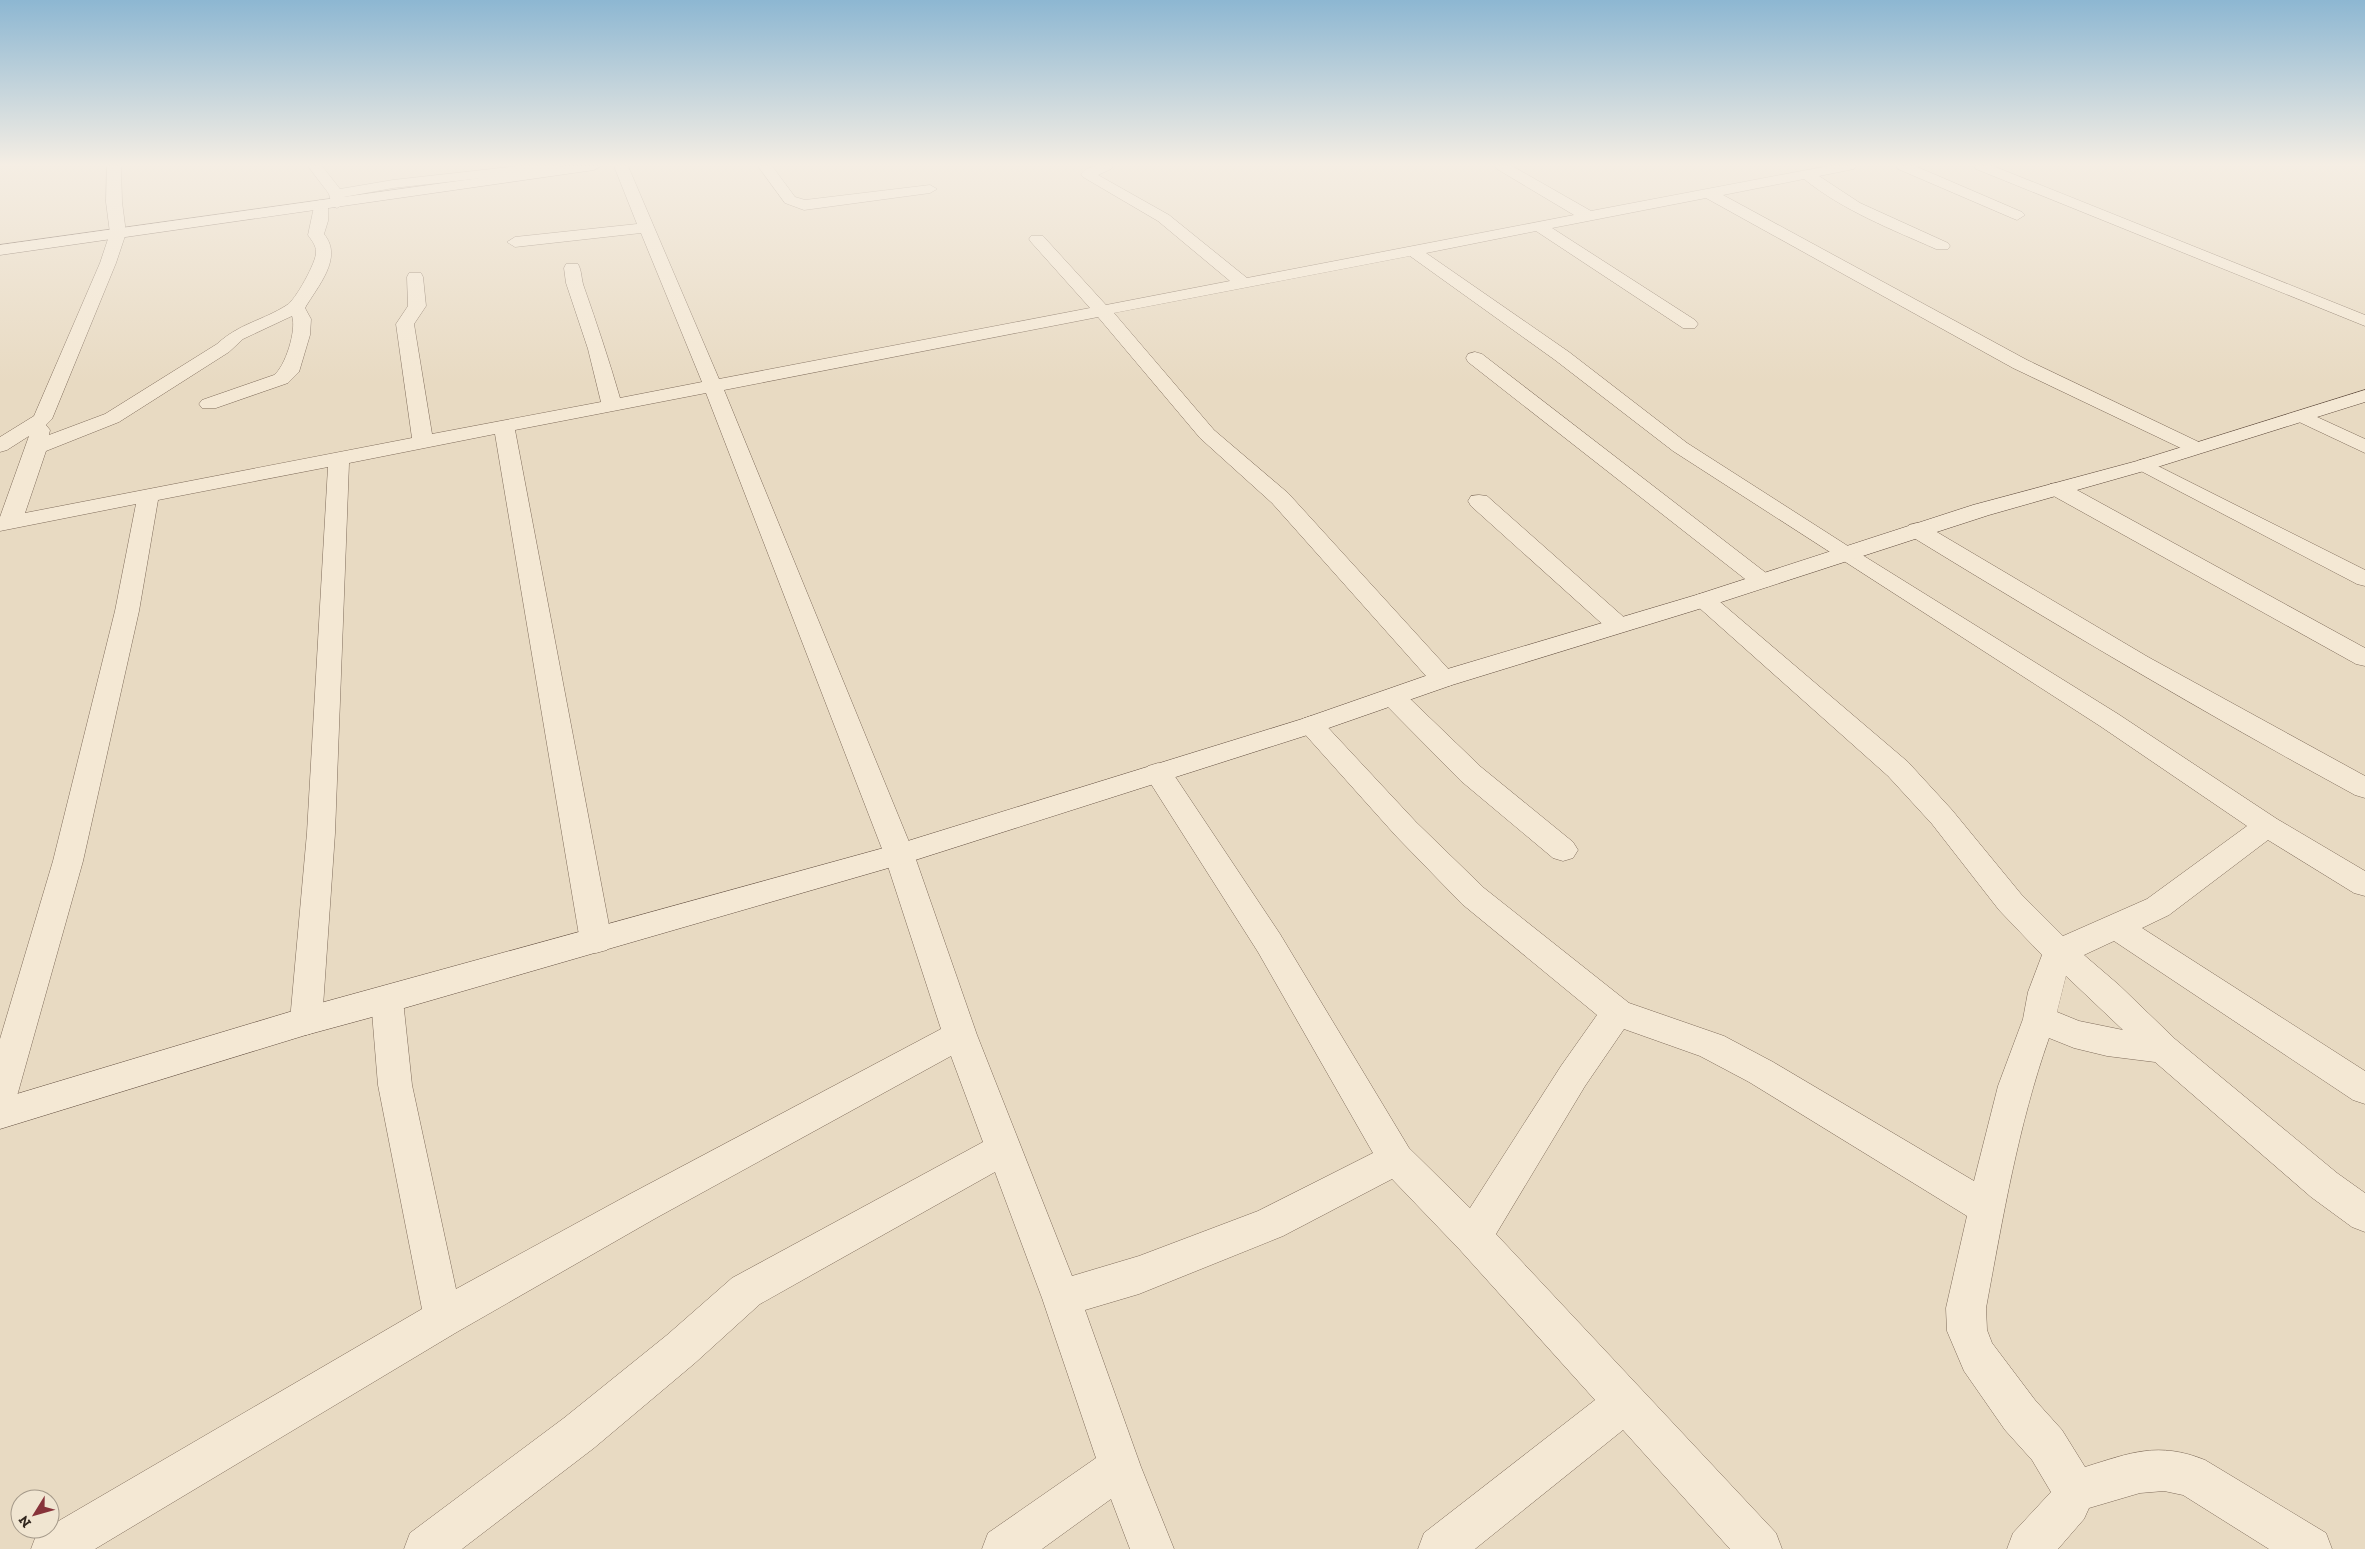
<svg xmlns="http://www.w3.org/2000/svg" width="2365" height="1549" font-family="'Zilla Slab',serif">
  <style>
    .lines { fill: none; stroke-linecap: round; stroke-linejoin: round }
    .street-casing { stroke: #7f6c5b; stroke-width: 1 }
    .secondary-casing { stroke: #614d3f; stroke-width: 1 }
    .street { fill: #f4e8d4; fill-rule: evenodd }
    .secondary { fill: #f4e8d4; fill-rule: evenodd }
  </style>
  <rect width="100%" height="100%" fill="#e8dac2"/>
  <g class="lines">
    <!-- street casing -->
    <g class="street-casing">
      <path id="street" d="M107,166H121L122,202L126,233L116,263L52,419L46,425L50,430L49,435L105,414L217,344C240,323 262,321 287,305C295,301 317,261 316,252C316,245 312,241 308,235L315,202L320,200L328,205V221L324,234C344,258 317,287 305,308L311,319L310,335L299,372L288,383L216,408H202L199,404L202,400L274,375C285,367 297,330 292,316L243,339L229,352L119,422L46,451L25,513L412,438L396,324L408,306L407,277L409,273H421L423,277L426,306L414,324L432,434L601,402L588,349L566,283L564,268L566,264H578C582,271 581,279 584,287C597,324 609,360 620,398L702,382L641,233L515,247L507,242L515,237L637,224L614,166H628L719,379L1090,308L1031,242L1029,239L1031,236H1043L1106,305L1230,281L1158,221L1083,177L1081,174C1089,164 1102,166 1113,166L1111,169L1098,175L1169,215L1247,278L1574,215L1497,169L1495,166H1512L1591,211L1828,166H1856L1854,169L1819,176L1860,203L1948,243L1950,246L1948,249H1936C1891,229 1844,211 1804,179L1723,195L2027,360L2203,444L2206,448L2203,452L2196,454L2189,452L2013,368L1706,198L1552,228L1695,320L1698,324L1695,328H1683L1536,231L1426,253L1569,352L1687,443L1851,548L2118,714L2277,819L2365,871V896L2354,893L2268,840L2169,915L2142,928L2365,1071V1104L2353,1100L2114,941L2084,955L2119,985L2175,1039L2337,1173L2365,1193V1232L2352,1227L2311,1197L2155,1062L2107,1056L2074,1048L2049,1038C2018,1126 2003,1217 1986,1308L1987,1330L1992,1343L2035,1400L2062,1430L2085,1467C2130,1453 2158,1441 2205,1460L2326,1533L2332,1549H2269L2183,1495L2164,1491L2140,1493L2089,1508L2084,1519L2058,1549H2007L2013,1533L2051,1492L2032,1460L2005,1430L1964,1371L1947,1331L1946,1308L1967,1216L1749,1082L1700,1056L1624,1029L1585,1086L1496,1234L1776,1533L1782,1549H1730L1623,1430L1475,1549H1418L1424,1533L1595,1400L1460,1250L1392,1179L1283,1236L1139,1294L1085,1310L1141,1467L1174,1549H1130L1111,1499L1042,1549H982L988,1533L1096,1458L1042,1298L995,1172L760,1304L695,1363L594,1448L462,1549H404L410,1533L564,1418L667,1335L732,1278L983,1142L951,1056L656,1218L457,1332L95,1549H31L37,1533L50,1529V1526L422,1309L378,1085L371,1000L376,991L387,987L398,991L403,1000L412,1085L456,1289L630,1194L941,1029L884,854L706,393L515,430L612,941L607,950L596,953L585,950L580,941L495,434L349,463L335,833L322,1021L318,1031L306,1035L294,1031L290,1021L307,833L328,467L158,500L139,611L83,861L17,1096L12,1107L0,1111V1039L53,861L115,611L136,504L0,531V517L29,436L7,450L0,452V437L34,416L100,263L110,233L106,202ZM1410,256L1555,360L1673,451L2100,726L2247,826L2147,899L2063,936L2021,894L1952,810L1908,762L1712,595L1704,593L1696,595L1692,600L1696,605L1888,776L1932,824L1999,910L2042,955L2028,992L2023,1019L1998,1086L1974,1181L1773,1062L1724,1036L1629,1003L1484,888L1416,822L1320,719L1311,716L1302,719L1298,725L1302,731L1396,836L1462,904L1597,1015L1561,1066L1470,1208L1409,1148L1280,934L1168,766L1158,763L1148,766L1144,773L1258,952L1373,1153L1258,1211L1139,1256L1072,1276L977,1035L914,854L724,390L1098,317L1200,438L1272,503L1434,685L1443,687L1452,685L1456,679L1452,673L1288,493L1214,430L1114,313ZM2066,976L2123,1030L2079,1021L2057,1012Z
        M308,166H322L340,189L393,180L518,166H561L554,170L393,188L344,197L345,203L337,208L332,206L329,194Z
        M758,166H772L795,197L805,200L930,185L937,189L930,193L804,210L785,203Z
        M1896,166H1915L2022,212L2025,215L2017,220L2012,218L1898,169Z
        M1974,166H1993L2365,315V326L1976,169Z
        M1475,352L1482,354L1770,576L1774,581L1770,586L1762,588L1754,586L1468,362L1466,358L1468,354Z
        M2304,411L2365,439V453L2297,421L2294,417L2297,413Z
        M2144,459L2365,570V586L2357,584L2137,469L2134,465L2137,461Z
        M2058,483L2066,484L2365,648V666L2356,664L2050,494L2047,489L2050,484Z
        M1479,495L1487,496L1627,620L1630,625L1627,630L1618,632L1609,630L1471,506L1468,501L1471,496Z
        M1917,523L1925,525L2148,657L2365,776V798L2355,795C2204,713 2056,625 1909,535L1906,530L1909,525Z
        M1394,690L1403,692L1481,767L1573,842L1578,850L1573,858L1563,861L1553,858L1461,781L1385,704L1381,698L1385,692Z"/>
    </g>
    <!-- secondary casing -->
    <g class="secondary-casing">
      <path id="secondary" d="M565,166H601L594,170L0,255V245Z
        M2365,390V402L2151,469L1989,515L1712,605L1452,685L1320,731L909,862L387,1013L306,1035L0,1129V1099L306,1007L898,844L1302,719L1434,673L1696,595L1973,505L2137,461Z"/>
    </g>
    <!-- street -->
    <use href="#street" class="street"/>
    <!-- secondary -->
    <use href="#secondary" class="secondary"/>
  </g>
  <!-- sky -->
  <linearGradient id="sky" x2="0" y2="1"><stop stop-color="#8db7d2"/><stop offset="0.43" stop-color="#f5eee4"/><stop offset="1" stop-color="#f5eee4" stop-opacity="0"/></linearGradient>
  <rect width="2365" height="383" fill="url(#sky)"/>
  <!-- north arrow -->
  <g transform="translate(35 1514) rotate(233)"><circle r="24" fill="#f0e5d1" stroke="#a49989"/>
  <path d="M0-4L9 19L0 12L-9 19Z" fill="#87333a"/>
  <text y="-8" font-size="14" font-weight="bold" text-anchor="middle" fill="#31261e">N</text>
  </g>
</svg>
